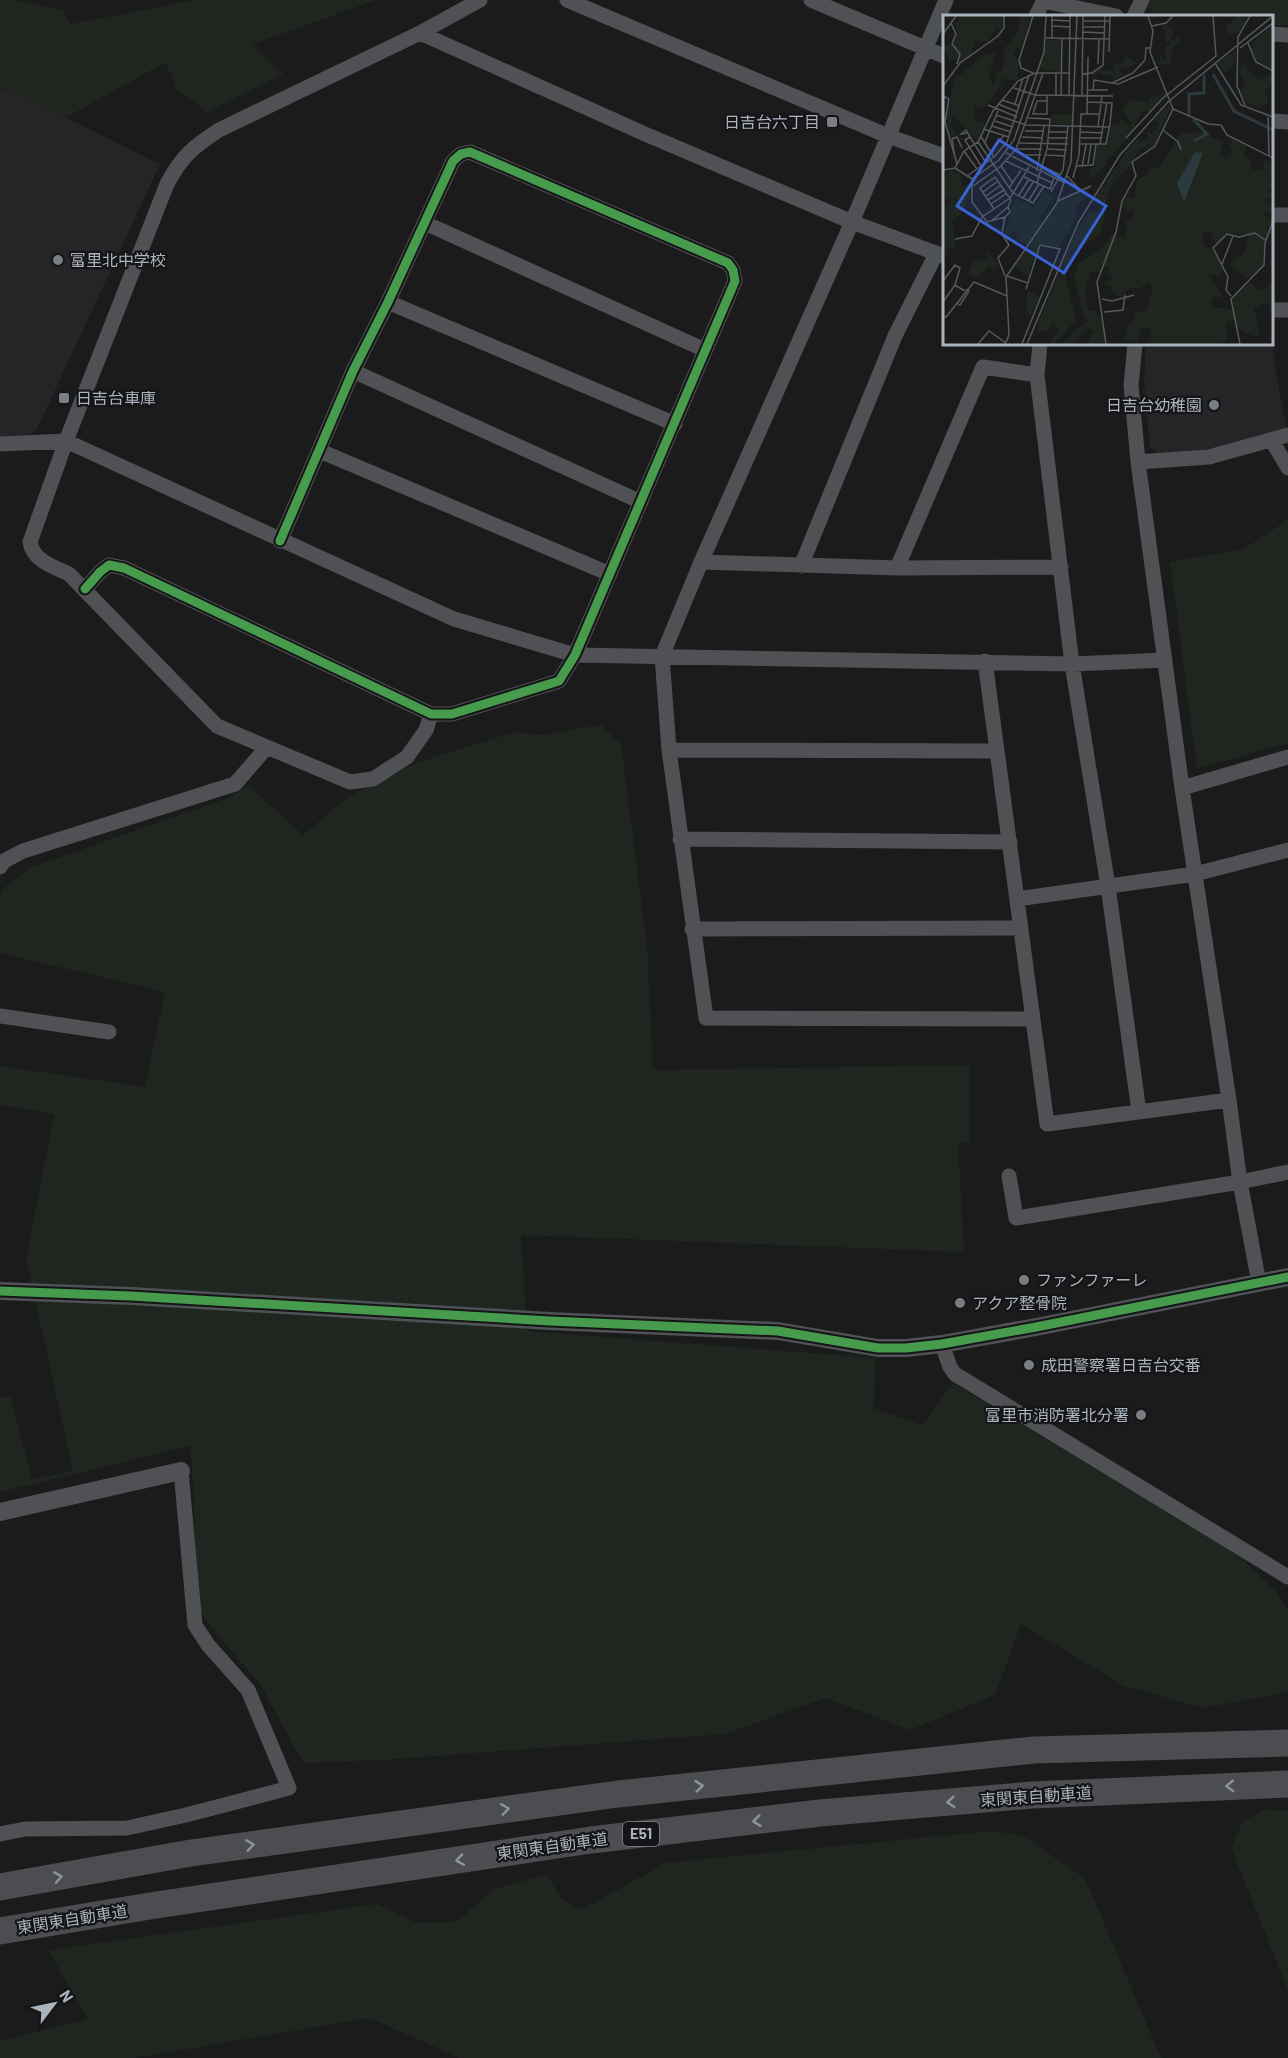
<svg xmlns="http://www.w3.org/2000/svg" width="1288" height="2058" font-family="Barlow,'Noto Sans JP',sans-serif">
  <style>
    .built { fill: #252528 }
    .green { fill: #1e261f }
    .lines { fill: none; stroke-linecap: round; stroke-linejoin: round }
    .minor { stroke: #4f5154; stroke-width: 15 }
    .tertiary { stroke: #4f5154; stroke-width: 18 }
    .motorway { stroke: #4c4d51; stroke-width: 27 }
    .cycleway-casing { stroke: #151518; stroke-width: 13 }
    .cycleway { stroke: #469c4c; stroke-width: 9 }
    .oneway { stroke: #8e949d }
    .poi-dot { fill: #797e85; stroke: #151518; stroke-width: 2 }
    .labels { text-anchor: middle; stroke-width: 4.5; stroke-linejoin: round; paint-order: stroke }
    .shield { fill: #151518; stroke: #7e848c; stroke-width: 1.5 }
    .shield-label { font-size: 15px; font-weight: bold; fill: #abb3bd }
    .poi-label { font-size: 16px; fill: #abb3bd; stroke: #151518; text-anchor: start }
    .street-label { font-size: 16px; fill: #abb3bd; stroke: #151518 }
    .inset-river { fill: none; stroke: #2c393f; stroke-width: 3 }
    .inset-road { fill: none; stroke: #55585c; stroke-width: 1.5 }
    .view { fill: #3962d3; fill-opacity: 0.15; stroke: #3962d3; stroke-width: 3 }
    .inset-edge { fill: none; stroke: #abb3bd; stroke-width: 3 }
  </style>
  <rect width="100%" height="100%" fill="#1b1b1c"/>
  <!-- built -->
  <path class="built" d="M8,89L160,164L37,429L28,435L0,437V91Z
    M1272,335L1275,368L1286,427L1212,453L1162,456L1150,447L1144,382L1146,344H1272Z"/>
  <!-- green -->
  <path class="green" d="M0,0H13L63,10L71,24L195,0H376L253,44L283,74L207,112L176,89L166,62L65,118L8,89L0,91Z
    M1150,0H1288V25H1272V16H1169L1153,15L1149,8Z
    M1288,520V743L1197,769L1170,562L1244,549Z
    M601,725L621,744L647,946L653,1070L970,1065L969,1142L958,1144L964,1252L521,1235L527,1331L875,1358L874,1408L922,1425L953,1383L1130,1490L1234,1550L1275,1591L1288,1611V1692L1204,1708L1124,1686L1021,1624L995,1695L910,1730L826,1698L725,1734L382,1760L303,1763L260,1684L221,1639L195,1604L194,1499L190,1446L0,1492V1398L10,1396L32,1479L73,1471L26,1259L54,1114L0,1105V1066L145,1087L165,992L0,953V897L3,889L29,868L228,798L248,785L303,835L348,797L417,763L514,732L541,735Z
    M1265,1810L1288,1811V1990L1231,1848L1243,1821Z
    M990,1831L1021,1835L1085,1878L1161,2058H459L370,2018L134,2058H0V2041L88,2019L48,1950L377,1904L417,1923L457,1922L492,1890L546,1874L562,1899L581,1910L666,1863Z"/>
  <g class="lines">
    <!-- minor -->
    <path class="minor" d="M567,0L888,136L944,156
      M811,0L944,56
      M946,0L852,222L701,562L662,656L669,750L706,1018L1033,1019
      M1043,1L1116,16
      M1036,16L1044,0
      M1134,16L1142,0
      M420,33L645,134L852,222L944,256
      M1272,34L1288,35
      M1272,121L1288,122
      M1272,215H1288
      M425,223L705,350
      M388,302L675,424
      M1272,310H1288
      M1040,344L1037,375L1072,664L1108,886L1139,1112
      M1135,344L1131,385L1138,462L1182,788L1229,1100L1240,1182L1259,1283
      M353,371L641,502
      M1272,441L1288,468
      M0,444L66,441L454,619L575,655L1072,664L1165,660
      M320,451L610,574
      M1138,462L1209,457L1288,435
      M701,562L897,568L1061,567
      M801,566L895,336L936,254
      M897,568L983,367L1037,375
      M85,589L100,572L109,565L124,568L431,714H452L559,681L575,655L735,281L733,270L728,263L470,152L461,154L453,161L388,302L353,371L280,541
      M985,661L1047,1124L1229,1100
      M431,714L426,730L407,757L373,779L350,782L217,726L69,574C54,567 33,561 30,542L66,441L167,184C182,156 193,147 219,130L420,33L480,0
      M669,750L997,751
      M1182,788L1288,757
      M680,839L1010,842
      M0,867L4,861L23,851L235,784L267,747
      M1017,899L1195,874L1288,850
      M692,929L1021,928
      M0,1016L109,1032
      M1009,1176L1016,1218L1240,1182L1288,1172
      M942,1344L950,1367L955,1374L1288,1577
      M0,1834L25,1829L127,1828L186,1815L289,1788L248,1690L208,1645L195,1625L181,1471"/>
    <!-- tertiary -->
    <path class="tertiary" d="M0,1291L131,1296L550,1321L778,1331L878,1348H906L942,1344L1036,1327L1288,1277
      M0,1512L181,1471"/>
    <!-- motorway -->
    <path class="motorway" d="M0,1887L191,1853L618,1794L1034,1750L1288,1743
      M0,1931L150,1906L591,1840L820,1813L1032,1795L1288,1784"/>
    <!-- cycleway casing -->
    <g class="cycleway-casing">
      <path id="cycleway" d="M85,589L100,572L109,565L124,568L431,714H452L559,681L575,655L735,281L733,270L728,263L470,152L461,154L453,161L388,302L353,371L280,541
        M0,1291L131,1296L550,1321L778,1331L878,1348H906L942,1344L1036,1327L1288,1277"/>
    </g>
    <!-- cycleway -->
    <use href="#cycleway" class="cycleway"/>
  </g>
  <!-- one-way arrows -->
  <defs><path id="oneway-chevron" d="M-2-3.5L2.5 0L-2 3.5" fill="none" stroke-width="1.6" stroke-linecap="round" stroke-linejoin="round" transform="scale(1.5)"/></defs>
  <g class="oneway">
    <use href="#oneway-chevron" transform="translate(699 1786) rotate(-6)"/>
    <use href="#oneway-chevron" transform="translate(1230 1786) rotate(178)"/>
    <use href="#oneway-chevron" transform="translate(951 1802) rotate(175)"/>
    <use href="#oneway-chevron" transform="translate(505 1809) rotate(-8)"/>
    <use href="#oneway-chevron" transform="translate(757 1821) rotate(173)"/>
    <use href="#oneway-chevron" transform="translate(250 1845) rotate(-8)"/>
    <use href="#oneway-chevron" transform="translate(460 1860) rotate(171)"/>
    <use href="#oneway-chevron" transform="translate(58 1877) rotate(-10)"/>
  </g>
  <!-- markers -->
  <g class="poi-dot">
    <rect x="826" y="116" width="12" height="12" rx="3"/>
    <circle cx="58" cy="260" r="6"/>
    <rect x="58" y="392" width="12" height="12" rx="3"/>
    <circle cx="1214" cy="405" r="6"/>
    <circle cx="1024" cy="1280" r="6"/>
    <circle cx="960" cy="1303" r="6"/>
    <circle cx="1029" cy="1365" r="6"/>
    <circle cx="1141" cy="1415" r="6"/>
  </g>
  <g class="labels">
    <!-- shield labels -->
    <rect class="shield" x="623" y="1822" width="36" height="24" rx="4.5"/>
    <g class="shield-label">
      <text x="641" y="1839">E51</text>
    </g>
    <!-- poi labels -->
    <g class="poi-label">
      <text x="820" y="128" text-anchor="end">日吉台六丁目</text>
      <text x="70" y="266">富里北中学校</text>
      <text x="76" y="404">日吉台車庫</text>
      <text x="1202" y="411" text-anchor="end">日吉台幼稚園</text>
      <text x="1036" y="1286">ファンファーレ</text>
      <text x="972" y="1309">アクア整骨院</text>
      <text x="1041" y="1371">成田警察署日吉台交番</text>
      <text x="1129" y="1421" text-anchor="end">富里市消防署北分署</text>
    </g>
    <!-- street labels -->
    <g class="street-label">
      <text transform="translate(1036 1796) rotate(-4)" y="6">東関東自動車道</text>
      <text transform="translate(552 1846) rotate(-8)" y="6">東関東自動車道</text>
      <text transform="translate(72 1919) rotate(-9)" y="6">東関東自動車道</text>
    </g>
  </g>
  <!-- overview -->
  <g transform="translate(943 15)">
    <rect width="330" height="330" fill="#1b1b1c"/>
    <path d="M18,1H60L58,16L53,13L45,26H32L28,39L16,48L13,44L7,46L0,31L10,29L15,19L11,10ZM76,1H88L79,29L70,38L76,48L75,66L61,63L56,71L64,77L56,73L41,93L31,91L33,106L42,107L34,125L10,100L8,111L16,121L7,124L3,105L12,64L43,39L53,37L46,62L51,70L53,59L60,54L61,34L72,21L78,6ZM293,1L305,2L297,17L284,20L283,13ZM224,9L228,15L232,12L227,26L235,22L240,26L231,30L227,48L219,50L212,47L217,46V42L223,45L222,31L229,29L223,26L219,10ZM330,10V55L314,46L308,33L312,28H308ZM119,24V57L96,53L104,25ZM294,34L292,50L280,58L275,48ZM183,41L194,49L176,55L180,59L173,65L167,59L159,61L156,57L148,64L151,54L159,50L161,56L169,54L173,63L171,49L180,48ZM301,49L314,65L330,59V67L322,78L326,88L317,92L303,87L297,77L302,67L296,55ZM220,75L222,80L208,97L199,96L190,116L150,164L143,155L151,152L154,130H164L168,110L177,108V103L185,111L189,109L180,96L185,85L206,87V82L218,81ZM227,89L228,93L210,131L204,128V133H196L188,150L170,168L163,188L150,187L186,133L199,119L195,127L206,124L203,117L209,119L216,108L210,105ZM109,99L130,100V109H109ZM266,116L268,123L281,125L276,139L283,145L289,137L286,130L289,124L303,131L301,142L307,144L309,155L321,154L320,144L330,150L327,162L330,172L325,174L330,182L321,185L330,192V196L321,198V201L330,205L321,228L320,251L307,265L286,249L302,237L306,221L284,218L274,227L269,224L268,216H260V229L275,241L281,256L275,262L266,258L276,275H283L277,276L280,281L276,283L270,282L268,292L288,294L290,280L308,267L316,276L330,269V292L322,288L311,294L317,319L312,322L295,314L291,305L283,307L284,325L277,329H209L206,313L198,314L195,328L182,324L185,307L190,308L191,298L204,295L209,274L206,268L195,274L188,272L178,282L170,279L168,270L160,269L169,264L167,258L161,259L167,254L163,250L157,260L153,255L145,261L149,264L145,265L142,281L145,296H153L161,310L163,327L145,329L150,316L144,313L129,329H118L145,305L141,302L131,263L135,248L161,231L169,219L183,225V206L190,205L191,197L178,193L179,187L183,181L191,184L194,165L204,159L206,152L216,153L237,119ZM9,155L17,159L19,171L27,169V179L17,200L9,205L13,234L4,233L5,241L0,227V194L9,186L0,182V169L5,156ZM147,172L142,184L132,191L134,200L116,233L95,229L86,260L77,257L71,250L80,237L93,235L74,225L68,231L75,219L71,215L63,223L61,220L72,184L91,192L101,176L111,182L96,204L100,207L117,187ZM147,196L162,198L158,218L131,238L122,259L133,305L112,329H106L116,315L110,308L104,315L94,317L95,308L115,259L120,258L122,253L117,252L133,217ZM42,235L55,248L54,254L45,251L35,263L25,259L31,246L46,244ZM84,275L97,282L87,302L83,290Z" fill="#1e261f"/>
    <path d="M252,137L260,138L241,187L234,168Z" fill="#2c393f"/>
    <path class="inset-river" d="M270,59L291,96L330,115M246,100V79L261,78V60M250,104L264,119L251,126"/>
    <path class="inset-road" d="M90,1L76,45L78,53L90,58M205,1L210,16L207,37L230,94L265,109L278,110L284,120L330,143M109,5L127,6M140,6H167M8,8L13,19L9,29L17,39L14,49M109,11L127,12M209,11L223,8L230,1M140,12H161M140,17L161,18M0,19L13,1M103,23L167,24M109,23V1M305,28L313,47L330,56M297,33L330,8M166,37L167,1M272,48L298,90L330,102M155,49L156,24M113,58V80M139,59L149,58L160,50L162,1M169,68L190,58L202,45L203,33H207M0,71L17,48L55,21L61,13V1M71,73L92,80L170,81M144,75H165M150,75L151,65L175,69L215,52M118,80L119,23M126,80L127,1M0,81L6,84L2,107L14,149M139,81L140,1M59,85L77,91M104,86H94L90,99H104V80M55,89L75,97M72,89L80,63M45,90L74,102M302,90L294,71L295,22L307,1M144,99L145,42M53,100L83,110L167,112M325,102L326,140M85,103L107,104L104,134L94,168M52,106L70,112M49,111L68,117M155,111L159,81M40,114L66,122M220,115L235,127L238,135M82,116H101M106,117H125M138,117L160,118M25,118L18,119L23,115L43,148M27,122L22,125L38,151M38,122L51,142M79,122L100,123M106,123H125M138,123H159M183,123L220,83L273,41L270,1M35,127L70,178L90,188L101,171M42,127L55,96M76,128L125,129M137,129H163L167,109L169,88L144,87M157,129L164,87M74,134H99M105,134L124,135M21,136L34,154M48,137L61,120M63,138L122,168M79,140H98M103,140L122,141M12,143L9,124L14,122L19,133M63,146L109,168M145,149L148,130M58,151L70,168M134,151L150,150L153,129M100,152L118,160M139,152L143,130M12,153L29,164M0,155L12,153L21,136L35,127L50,96L75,66L92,58H126M94,156L101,110M24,161L51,142L64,127L86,60M124,161L138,176M81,162L107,174L111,163M130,163L136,140L138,99H156M29,164L56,145L71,125L101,37L103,1M29,164V187L44,207L62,202L67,197L65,192M30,171L58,151L73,134L100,58M66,173L78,155M40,177L55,166M108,177L120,155L125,111M76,180L86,164M43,181L58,170M80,183L91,166M45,185L61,175M86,185L96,169M115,186L148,171M48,189L64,178M62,202L59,219L66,230L55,243L62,261M48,206L65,192L68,185L52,162L37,173L51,194M12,224L29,221L39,202L67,183L86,152M279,249L290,221M64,261L85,268M0,266L12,250L17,253L12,270M288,281L283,275L285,262L270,233L284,219L296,222L312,218L322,225M159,284L169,286L191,280M0,287L12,270L22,276M13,288L17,290L26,276L23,274M161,297L180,295L182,280M0,301L3,302L31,267L64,281M35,329L46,316L63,328M62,329L66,320L63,262L114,188L128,147L134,1M79,329L117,234L97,230L83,274M84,329L135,208L177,140L225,87L330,1M163,329L154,267L173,217L179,186L193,161L189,147L212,131L230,94M297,329L288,284L321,250L322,228L330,206"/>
    <path class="view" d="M56,125L163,191L121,258L14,191Z"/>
    <rect width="330" height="330" class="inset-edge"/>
  </g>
  <!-- north arrow -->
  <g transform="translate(54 2004) rotate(58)" stroke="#151518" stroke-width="4.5" paint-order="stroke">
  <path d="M0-4.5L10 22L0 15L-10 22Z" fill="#abb3bd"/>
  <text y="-9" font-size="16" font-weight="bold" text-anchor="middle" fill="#abb3bd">N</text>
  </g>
</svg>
